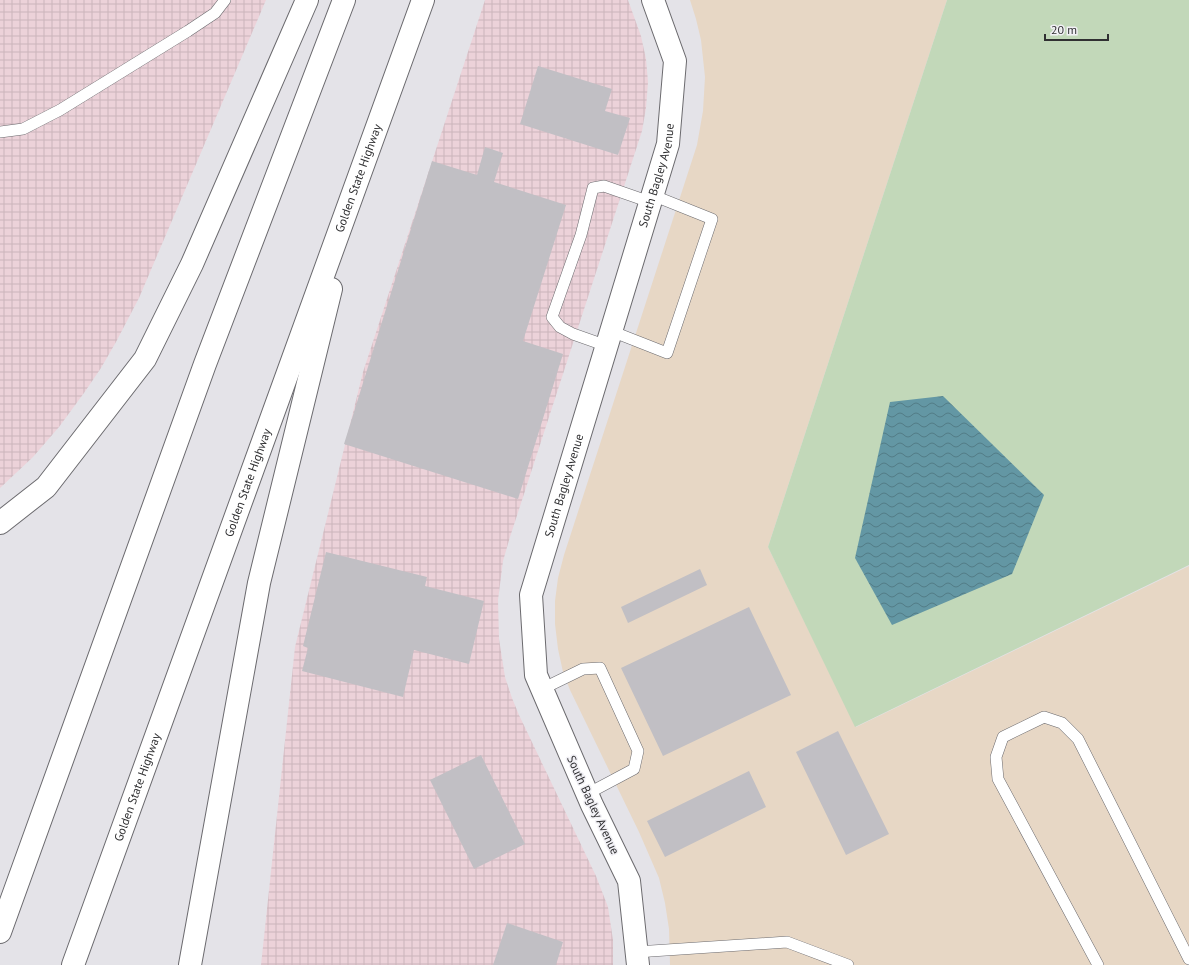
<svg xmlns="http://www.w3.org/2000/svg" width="1189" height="965" font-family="'PT Sans',sans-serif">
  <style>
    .commercial { fill: #e7d7c5 }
    .industrial { fill: url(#industrial-grid) }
    .green { fill: #c2d8b9 }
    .water { fill: url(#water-waves) }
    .building { fill: #c1bfc4 }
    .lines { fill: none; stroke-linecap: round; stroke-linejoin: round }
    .lane-casing { stroke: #6b6a6e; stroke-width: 12 }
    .street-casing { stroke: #6b6a6e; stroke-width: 24 }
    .highway-casing { stroke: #6b6a6e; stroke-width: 24 }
    .lane { stroke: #fff; stroke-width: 11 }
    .street { stroke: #fff; stroke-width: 22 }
    .highway { stroke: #fff; stroke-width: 22 }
    .labels { text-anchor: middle; stroke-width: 3; stroke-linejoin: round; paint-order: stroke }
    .street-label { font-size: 12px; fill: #303032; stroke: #f1f0f5 }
  </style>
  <defs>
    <pattern id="industrial-grid" width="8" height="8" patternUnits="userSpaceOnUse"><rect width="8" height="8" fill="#ecd2d9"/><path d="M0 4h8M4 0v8" fill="none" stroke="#cbb5bb"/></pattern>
    <pattern id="water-waves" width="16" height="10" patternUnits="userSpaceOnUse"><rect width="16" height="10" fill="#6397a4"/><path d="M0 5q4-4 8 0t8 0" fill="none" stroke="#527c86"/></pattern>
  </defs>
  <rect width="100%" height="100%" fill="#e4e3e8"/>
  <!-- commercial -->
  <path class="commercial" d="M690,0H947L768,547L856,727L1189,566V965H670L669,929L665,903L659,878L639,832L570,690L563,672L558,649L555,624V601L558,578L564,555L697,145L703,111L705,77L701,40L696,19Z"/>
  <!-- industrial -->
  <path class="industrial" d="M0,0H266L139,298L116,342L101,368L84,393L59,427L33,457L0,488Z
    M485,0H628L641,36L646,59L648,82L646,108L642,131L510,537L503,561L498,600L499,639L505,677L512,698L519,715L596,876L608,907L613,940V965H261L295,647L363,372Z"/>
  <!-- green -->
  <path class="green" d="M947,0H1189V565L855,727L768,547Z"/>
  <!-- water -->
  <path class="water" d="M943,396L1044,495L1012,574L892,625L855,558L890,402Z"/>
  <!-- building -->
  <path class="building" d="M538,66L612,89L605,111L630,118L618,155L520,124Z
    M485,147L503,153L494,182L566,205L523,341L563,354L518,499L344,444L432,161L477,175Z
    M326,552L427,577L425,586L484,601L469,664L414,650L403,697L302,671L308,648L303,646Z
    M700,569L707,585L628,623L621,607Z
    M749,607L791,695L663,756L621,668Z
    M838,731L889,834L846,855L796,752Z
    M481,755L525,844L474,869L430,780Z
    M749,771L766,807L665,857L647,821Z
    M507,923L563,942L556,965H493Z"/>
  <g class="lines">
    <!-- lane casing -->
    <g class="lane-casing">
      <path id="lane" d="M0,132L23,129L60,110L188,31L215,13L225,0
        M611,331L667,353L712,219L652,195
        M607,346L573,334L560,327L552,317L581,235L593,188L604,186L650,202
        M542,689L583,669L600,668L638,751L634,769L587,794
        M636,952L787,942L848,965
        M1098,965L998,779L996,757L1003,737L1044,717L1062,723L1078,739L1189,959"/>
    </g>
    <!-- street casing -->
    <g class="street-casing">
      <g id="street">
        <path id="s1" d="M638,965L629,881L592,805L536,675L531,595L668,144L675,61L653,0"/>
      </g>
    </g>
    <!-- highway casing -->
    <g class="highway-casing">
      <g id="highway">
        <path d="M0,523L46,487L145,359L192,264L307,0"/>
        <path d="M0,932L205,364L344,0"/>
        <path id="s2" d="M73,965L423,0"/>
        <path d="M190,965L259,583L331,289"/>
      </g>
    </g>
    <!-- lane -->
    <use href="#lane" class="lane"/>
    <!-- street -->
    <use href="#street" class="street"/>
    <!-- highway -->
    <use href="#highway" class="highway"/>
  </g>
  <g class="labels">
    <!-- street labels -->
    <g class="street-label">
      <text dy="4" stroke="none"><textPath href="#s1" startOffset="829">South Bagley Avenue</textPath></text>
      <text dy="4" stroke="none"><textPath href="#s2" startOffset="837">Golden State Highway</textPath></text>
      <text dy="4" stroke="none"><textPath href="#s2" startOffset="513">Golden State Highway</textPath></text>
      <text dy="4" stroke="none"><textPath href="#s1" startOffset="505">South Bagley Avenue</textPath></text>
      <text dy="4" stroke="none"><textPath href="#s2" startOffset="189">Golden State Highway</textPath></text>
      <text transform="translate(593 805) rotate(65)" y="4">South Bagley Avenue</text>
    </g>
  </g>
  <!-- scale -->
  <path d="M1045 34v6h63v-6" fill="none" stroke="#303032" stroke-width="2"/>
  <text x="1051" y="34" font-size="12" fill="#303032" stroke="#f1f0f5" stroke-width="3" paint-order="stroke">20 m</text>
</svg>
